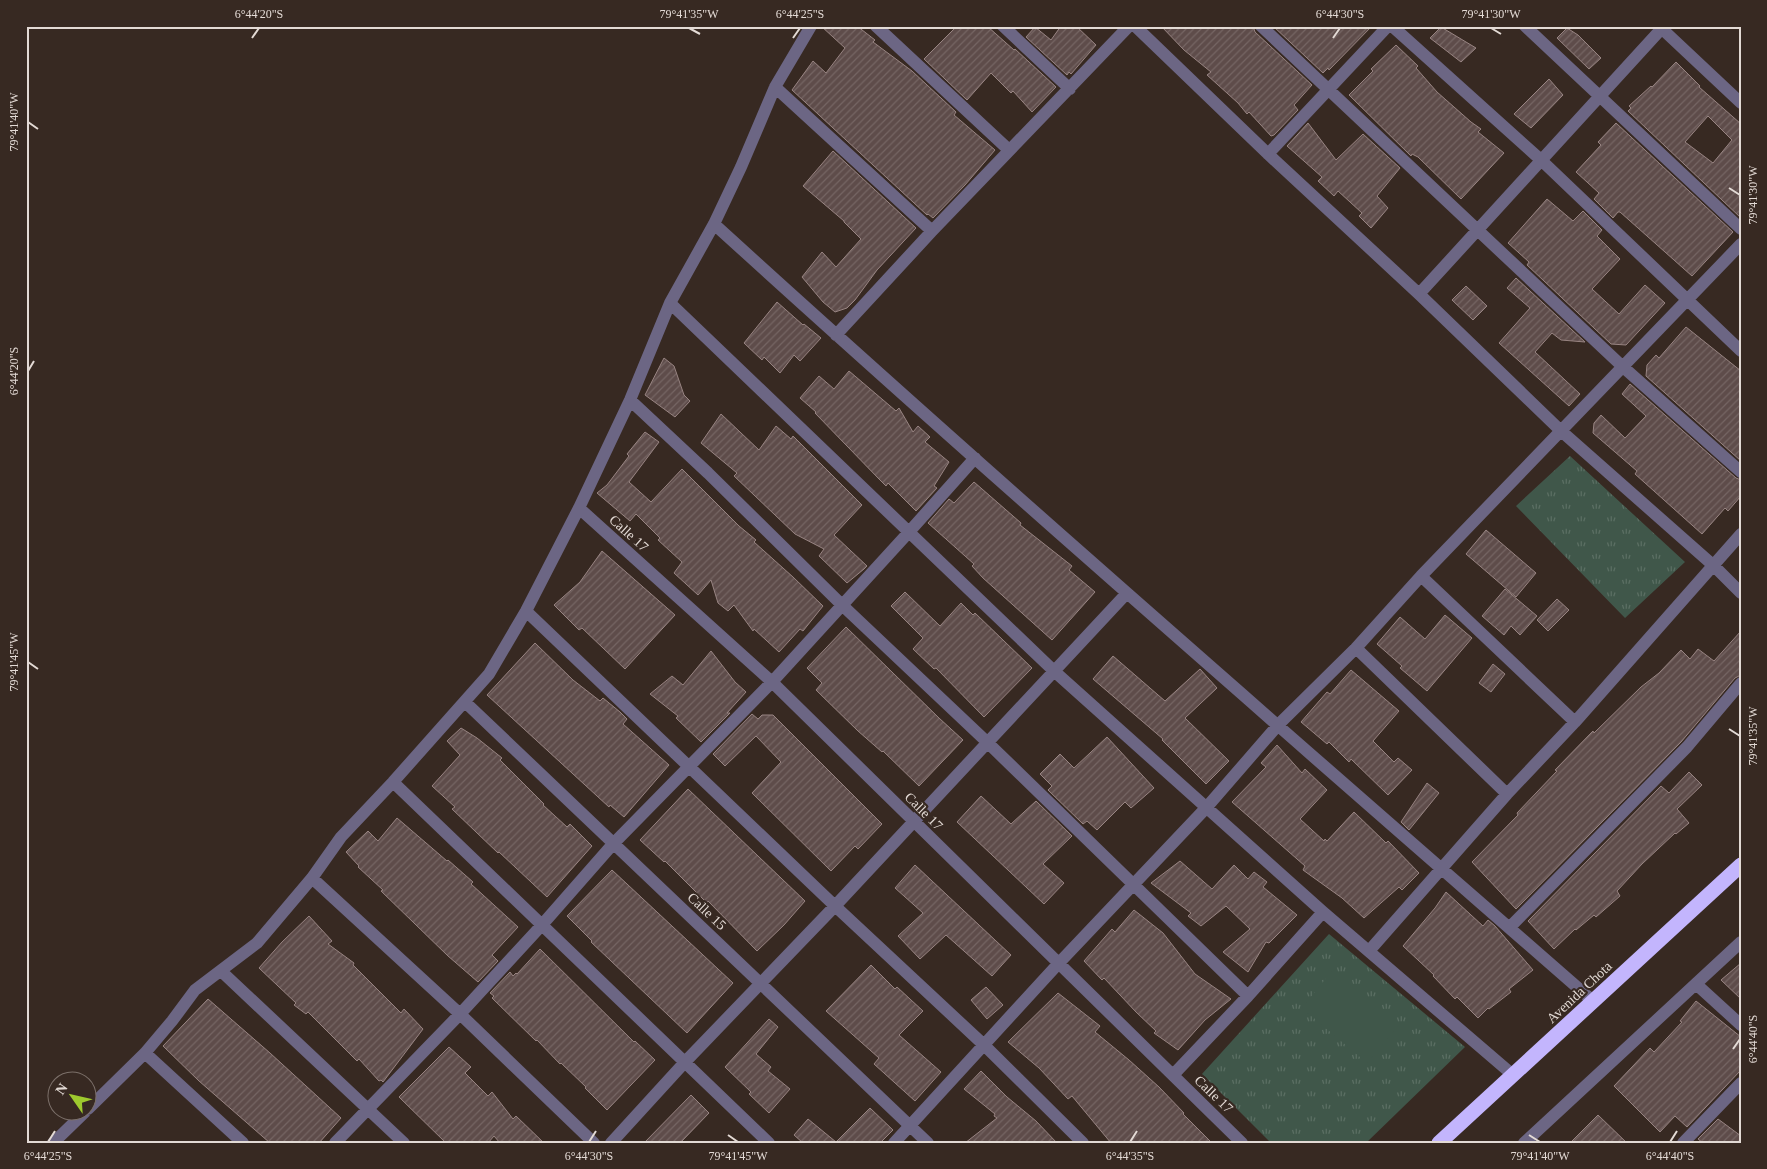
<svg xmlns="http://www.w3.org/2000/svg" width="1767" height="1169" font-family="Georgia,serif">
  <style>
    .park { fill: url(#park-tufts) }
    .garden { fill: #40574a }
    .building { fill: url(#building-hatch); stroke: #988482; fill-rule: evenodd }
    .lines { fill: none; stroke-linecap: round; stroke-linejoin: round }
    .minor { stroke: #6c6684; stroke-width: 12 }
    .highway { stroke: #c3b5fd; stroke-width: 15 }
    .ticks { fill: none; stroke: #e3dad5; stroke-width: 2 }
    .labels { text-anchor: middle; stroke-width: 4.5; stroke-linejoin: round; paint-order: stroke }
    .street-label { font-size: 14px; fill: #e3dad5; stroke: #372922 }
    .neatline { fill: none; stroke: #e3dad5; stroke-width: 2 }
    .ticks-label { font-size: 12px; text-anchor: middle; fill: #e3dad5 }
  </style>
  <defs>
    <pattern id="park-tufts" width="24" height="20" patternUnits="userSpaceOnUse" patternTransform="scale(1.25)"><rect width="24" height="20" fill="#40574a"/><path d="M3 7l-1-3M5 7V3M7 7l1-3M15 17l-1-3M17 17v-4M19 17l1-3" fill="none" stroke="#5b6f63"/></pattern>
    <pattern id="building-hatch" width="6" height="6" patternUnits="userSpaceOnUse" patternTransform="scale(1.25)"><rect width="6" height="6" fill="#5e4c4a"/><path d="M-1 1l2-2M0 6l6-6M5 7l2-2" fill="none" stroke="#756563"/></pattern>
  </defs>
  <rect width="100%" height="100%" fill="#372922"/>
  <!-- park -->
  <path class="park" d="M1570,456L1685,562L1625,618L1516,506Z
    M1329,934L1465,1047L1366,1143H1271L1202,1074Z"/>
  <!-- garden -->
  <path class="garden" d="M1332,971L1398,1026L1367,1063L1302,1008Z"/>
  <!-- building -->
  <path class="building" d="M821,26H857L875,40L873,42L912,71L956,112L954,115L995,150L965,185L933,218L928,214L927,215L792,90L813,61L826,73L845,48Z
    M957,26H987L1014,50L1015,49L1056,87L1032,112L1013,91L1011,93L991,73L967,100L924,59Z
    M1061,26H1076L1096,45L1071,74L1069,72L1067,75L1026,37L1035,27L1051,40Z
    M1161,26H1253L1255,32L1312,85L1294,105L1298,110L1274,135L1271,136L1249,112L1247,114L1238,103L1207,75L1211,72L1184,50Z
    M1273,26H1372L1329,70L1328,68L1323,73Z
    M1441,27L1476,48L1461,62L1430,38Z
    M1567,28L1578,35L1601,58L1589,69L1557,38Z
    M1396,45L1418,66L1416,68L1437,92L1471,122L1481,129L1478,132L1504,153L1461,199L1418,157L1412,154L1411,156L1349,95L1373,71L1371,69Z
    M1676,62L1700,86L1699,87L1741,124V218L1628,111L1631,108L1629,106L1651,86L1652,87ZM1708,116L1732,140L1713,163L1685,142Z
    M1549,79L1563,95L1531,128L1514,114Z
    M1308,123L1336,160L1363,134L1400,168L1377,196L1388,208L1371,228L1359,216L1362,213L1338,191L1334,196L1318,181L1322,177L1287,146Z
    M1616,123L1733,232L1692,276L1620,212H1618L1613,218L1594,199L1599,193L1576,172L1601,145L1598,142Z
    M833,151L916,228L877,270L855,300L847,308L835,312L823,302L802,277L822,252L836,267L861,239L844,222V221L803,186Z
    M1547,199L1573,221L1583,211L1602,230L1597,236L1620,259L1592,289L1619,314L1645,285L1665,303L1626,345L1611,344L1527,265L1529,262L1508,243Z
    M1516,278L1585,342L1561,340L1552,333L1535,352L1580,394L1569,406L1499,343L1530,308L1507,288Z
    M1466,286L1487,306L1473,320L1452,300Z
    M777,302L803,325L804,324L821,338L800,361L794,355L780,373L764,357L762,360L744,343Z
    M1686,327L1741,371V461L1646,376L1647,365L1656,355L1659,358Z
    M664,358L674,366L684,395L690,401L675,417L645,395Z
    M849,371L896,411L899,408L913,432L918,426L930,437L925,442L949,462L934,486L937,488L916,511L888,483L886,486L879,479L815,413L816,412L800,398L819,376L834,389Z
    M1630,384L1736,478L1741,480V496L1728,511L1725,508L1702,534L1635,474L1637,471L1593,433L1594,423L1601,415L1625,438L1646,416L1622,394Z
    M721,414L759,450L776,426L791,439L793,436L862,505L834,535L867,566L864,569L847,583L819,556L824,549L795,534L734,476L737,473L701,443Z
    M645,432L659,442L629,482L651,502L682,469L739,526L756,540L754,542L793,577L823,606L803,631L800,629L779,652L754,629L753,631L734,605L728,611L718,603L711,580L698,595L674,573L682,562L658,540L660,538L636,514L630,521L597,493L607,485L629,456L627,454Z
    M974,482L1021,523L1020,525L1072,566L1069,570L1095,592L1052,640L983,578L972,566L974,564L928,523L949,499L954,503Z
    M1486,530L1536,573L1516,597L1466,554Z
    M602,551L675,615L625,669L582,628L579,630L554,605L580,582Z
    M1505,589L1537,616L1520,635L1511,626L1504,635L1482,616Z
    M905,592L940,626L961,603L973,615L975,613L1032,668L984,717L936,668L934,669L913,649L923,638L891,606Z
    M1557,599L1569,610L1548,631L1537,620Z
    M1445,615L1472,638L1427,691L1400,668L1402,666L1377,644L1400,617L1425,639Z
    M846,627L939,718L963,740L919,786L883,751L882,752L858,731L816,690L822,683L807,668Z
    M1741,631V675L1735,678L1681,742L1516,909L1472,862L1518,815L1517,813L1557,771L1555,770L1593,731L1594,733L1641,687L1659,673L1681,650L1690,659L1698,649L1714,661Z
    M535,643L573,680L600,701L603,698L620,712L627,719L623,724L669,765L624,817L610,805L609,807L487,695Z
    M711,651L735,682L746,692L727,713H730L701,742L676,718L678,716L650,694L672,676L683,685Z
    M1113,656L1165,701L1200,669L1217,688L1185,718L1229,761L1206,784L1162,740L1163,739L1093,679Z
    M1493,664L1505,674L1491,692L1479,683Z
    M1351,670L1399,711L1373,741L1394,762L1398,758L1412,770L1388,795L1351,759L1349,762L1329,742L1327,744L1301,722L1327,692L1330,694Z
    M752,714L758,719L762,715H773L882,824L858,849L855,846L831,871L752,793L781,762L756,736L725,766L713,754Z
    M461,728L477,738L502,758L500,760L544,804L543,805L567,827L570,824L592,846L547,897L499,852L498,853L476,832L452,809L455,807L432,786L460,755L447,741Z
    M1107,737L1154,788L1131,808L1125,802L1097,830L1087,821L1083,824L1048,790L1052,786L1040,774L1060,754L1074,768Z
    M1277,745L1302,773L1305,769L1327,790L1300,819L1324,841L1325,839L1327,841L1354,812L1386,843L1388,841L1419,873L1402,890L1399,887L1364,918L1342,898L1303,870L1305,866L1232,802L1266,767L1261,763Z
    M1689,772L1702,785L1677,809L1689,823L1676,834L1675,833L1642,864L1617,891L1620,896L1596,917L1594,915L1576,930L1575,929L1554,949L1528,921L1661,786L1669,793Z
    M1427,783L1439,793L1409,830L1401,822Z
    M688,789L805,901L784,925L757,951L708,901L707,903L665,861L664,862L640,840Z
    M981,796L1011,824L1036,801L1072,836L1043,864L1064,883L1044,904L957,822Z
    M397,818L447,861L448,860L473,882L471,884L518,927L492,955L498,961L478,982L448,956L381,891L383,890L358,867L359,866L346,852L368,831L378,841Z
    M1180,861L1212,889L1234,865L1248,879L1254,872L1267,882L1263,887L1297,915L1269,943L1266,942L1248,972L1223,952L1250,929L1226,906L1201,926L1188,916L1191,913L1151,883Z
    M915,865L1011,955L992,976L946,935L920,959L898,936L923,913L895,888Z
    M612,870L733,983L687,1033L591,942L592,941L567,916Z
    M1446,892L1483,926L1488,920L1495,926L1533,970L1509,989L1511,992L1489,1009L1488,1008L1478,1018L1457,997L1455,999L1433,976L1434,975L1403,946L1435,908Z
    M1134,910L1163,933L1195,974L1231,999L1205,1020L1178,1050L1154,1033L1156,1031L1136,1012L1104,978L1102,980L1084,961L1112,929L1115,932Z
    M309,916L332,941L328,944L354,963L353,965L401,1013L404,1009L423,1029L383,1082L381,1080L379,1081L359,1059L357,1061L308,1012L306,1014L294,1005L296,1003L259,968L282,942Z
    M540,949L634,1042L635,1041L655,1060L607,1110L585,1088L586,1087L561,1063L560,1064L537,1040L536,1041L492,998L494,996L490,993L510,972L513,976L516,973L517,974Z
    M1741,963V999L1721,980Z
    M871,965L895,989L897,987L923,1011L899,1035L941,1072L915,1101L874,1064L879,1058L826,1011Z
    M986,987L1003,1005L987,1019L971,1000Z
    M1058,993L1100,1026L1095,1032L1129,1060L1159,1087L1184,1113L1183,1114L1212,1143H1111L1072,1096L1068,1099L1039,1068L1008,1042Z
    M208,999L270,1053L341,1118L319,1143H270L199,1081L163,1046Z
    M1696,1001L1741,1037V1070L1687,1127L1675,1116L1660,1132L1614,1086L1650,1048L1654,1052L1682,1022L1680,1021Z
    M769,1019L778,1027L756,1054L771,1067L768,1071L790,1089L769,1113L749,1094L751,1092L725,1067Z
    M449,1047L471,1067L465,1073L488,1096L492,1092L513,1119L516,1116L544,1143H500L494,1136L488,1143H446L399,1097Z
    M981,1071L1007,1097L1036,1121L1057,1143H965L997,1118L994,1116L995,1114L964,1089Z
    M691,1095L709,1113L680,1143H644Z
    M870,1108L893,1130L880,1143H803L794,1135L808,1119L836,1142Z
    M1598,1115L1627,1143H1570Z
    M1718,1119L1741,1136V1143H1703L1698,1139Z"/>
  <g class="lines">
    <!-- minor -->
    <path class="minor" d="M876,26L1009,150
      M1003,26L1070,89
      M1135,26L1268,154L1419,294L1560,430L1714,566L1741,593
      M1261,26L1622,366L1741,472
      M1392,26L1541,160L1741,351
      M1525,26L1741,229
      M1659,26L1741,103
      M775,87L932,231
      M1268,154L1388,26
      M714,224C1003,487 1299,744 1594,1002
      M1419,294L1664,26
      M670,303L1054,671L1323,912L1513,1075
      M836,335L932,231L1129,26
      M630,400L708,473L842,605L987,742L1248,996
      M579,508L772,682L1242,1143
      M1421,576L1575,722
      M526,611L835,906L984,1045L1083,1143
      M1356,648L1507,794
      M465,702L928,1143
      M393,782L769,1143
      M312,878L460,1014L594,1143
      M1509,928L1687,747L1741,683
      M1369,951L1507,794L1575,722L1741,534
      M221,971L404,1143
      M1696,984L1741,1025
      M145,1053L243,1143
      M1173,1075L1248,996L1323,912
      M88,1109L145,1053L172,1021L195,990L257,943L312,878L341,837L393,782L489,674L526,611L579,508L630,400L670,303L714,224L741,167L775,87L811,26
      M53,1143L85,1112
      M335,1143L460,1014L541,926L613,844L772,682L909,532L975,458
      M611,1143L685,1062L835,906L1127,593
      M894,1143L1058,964L1206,808L1278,725L1356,648L1421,576L1741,244
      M1524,1143L1741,942
      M1683,1143L1741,1083"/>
    <!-- highway -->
    <path class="highway" d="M1439,1143L1741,865"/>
  </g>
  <!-- ticks -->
  <path class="ticks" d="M689,28L700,34M1491,28L1501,34M252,38L259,28M793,38L800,28M1333,38L1340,28M28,122L38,129M1729,188L1740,195M28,371L34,361M28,662L38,669M1729,729L1740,736M1733,1049L1740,1039M728,1135L738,1142M1529,1135L1540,1142M48,1142L55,1131M589,1142L596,1131M1130,1142L1137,1131M1670,1142L1677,1131"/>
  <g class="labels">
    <!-- street labels -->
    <g class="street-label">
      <text transform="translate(629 533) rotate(42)" y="5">Calle 17</text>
      <text transform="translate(924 811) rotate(45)" y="5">Calle 17</text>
      <text transform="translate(707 911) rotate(43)" y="5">Calle 15</text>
      <text transform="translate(1579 992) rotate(-43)" y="5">Avenida Chota</text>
      <text transform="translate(1214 1094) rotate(44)" y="5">Calle 17</text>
    </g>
  </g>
  <!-- border -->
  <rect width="1767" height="1169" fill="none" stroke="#372922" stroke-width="55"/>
  <!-- north arrow -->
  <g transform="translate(72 1096) rotate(304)"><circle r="24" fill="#372922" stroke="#7c706a"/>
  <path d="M0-4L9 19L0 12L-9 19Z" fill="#9eca2e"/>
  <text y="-8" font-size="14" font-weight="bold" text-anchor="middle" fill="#e3dad5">N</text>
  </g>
  <rect x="28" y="28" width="1712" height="1114" class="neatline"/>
  <g class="ticks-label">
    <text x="259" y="18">6°44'20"S</text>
    <text x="689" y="18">79°41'35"W</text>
    <text x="800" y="18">6°44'25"S</text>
    <text x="1340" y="18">6°44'30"S</text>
    <text x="1491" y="18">79°41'30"W</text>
    <text transform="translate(14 122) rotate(-90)" y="4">79°41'40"W</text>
    <text transform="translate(1753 195) rotate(-90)" y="4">79°41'30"W</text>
    <text transform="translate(14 371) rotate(-90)" y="4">6°44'20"S</text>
    <text transform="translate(14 662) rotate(-90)" y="4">79°41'45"W</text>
    <text transform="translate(1753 736) rotate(-90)" y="4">79°41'35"W</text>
    <text transform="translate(1753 1039) rotate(-90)" y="4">6°44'40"S</text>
    <text x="48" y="1160">6°44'25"S</text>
    <text x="589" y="1160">6°44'30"S</text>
    <text x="738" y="1160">79°41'45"W</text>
    <text x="1130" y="1160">6°44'35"S</text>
    <text x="1540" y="1160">79°41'40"W</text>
    <text x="1670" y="1160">6°44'40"S</text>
  </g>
</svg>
